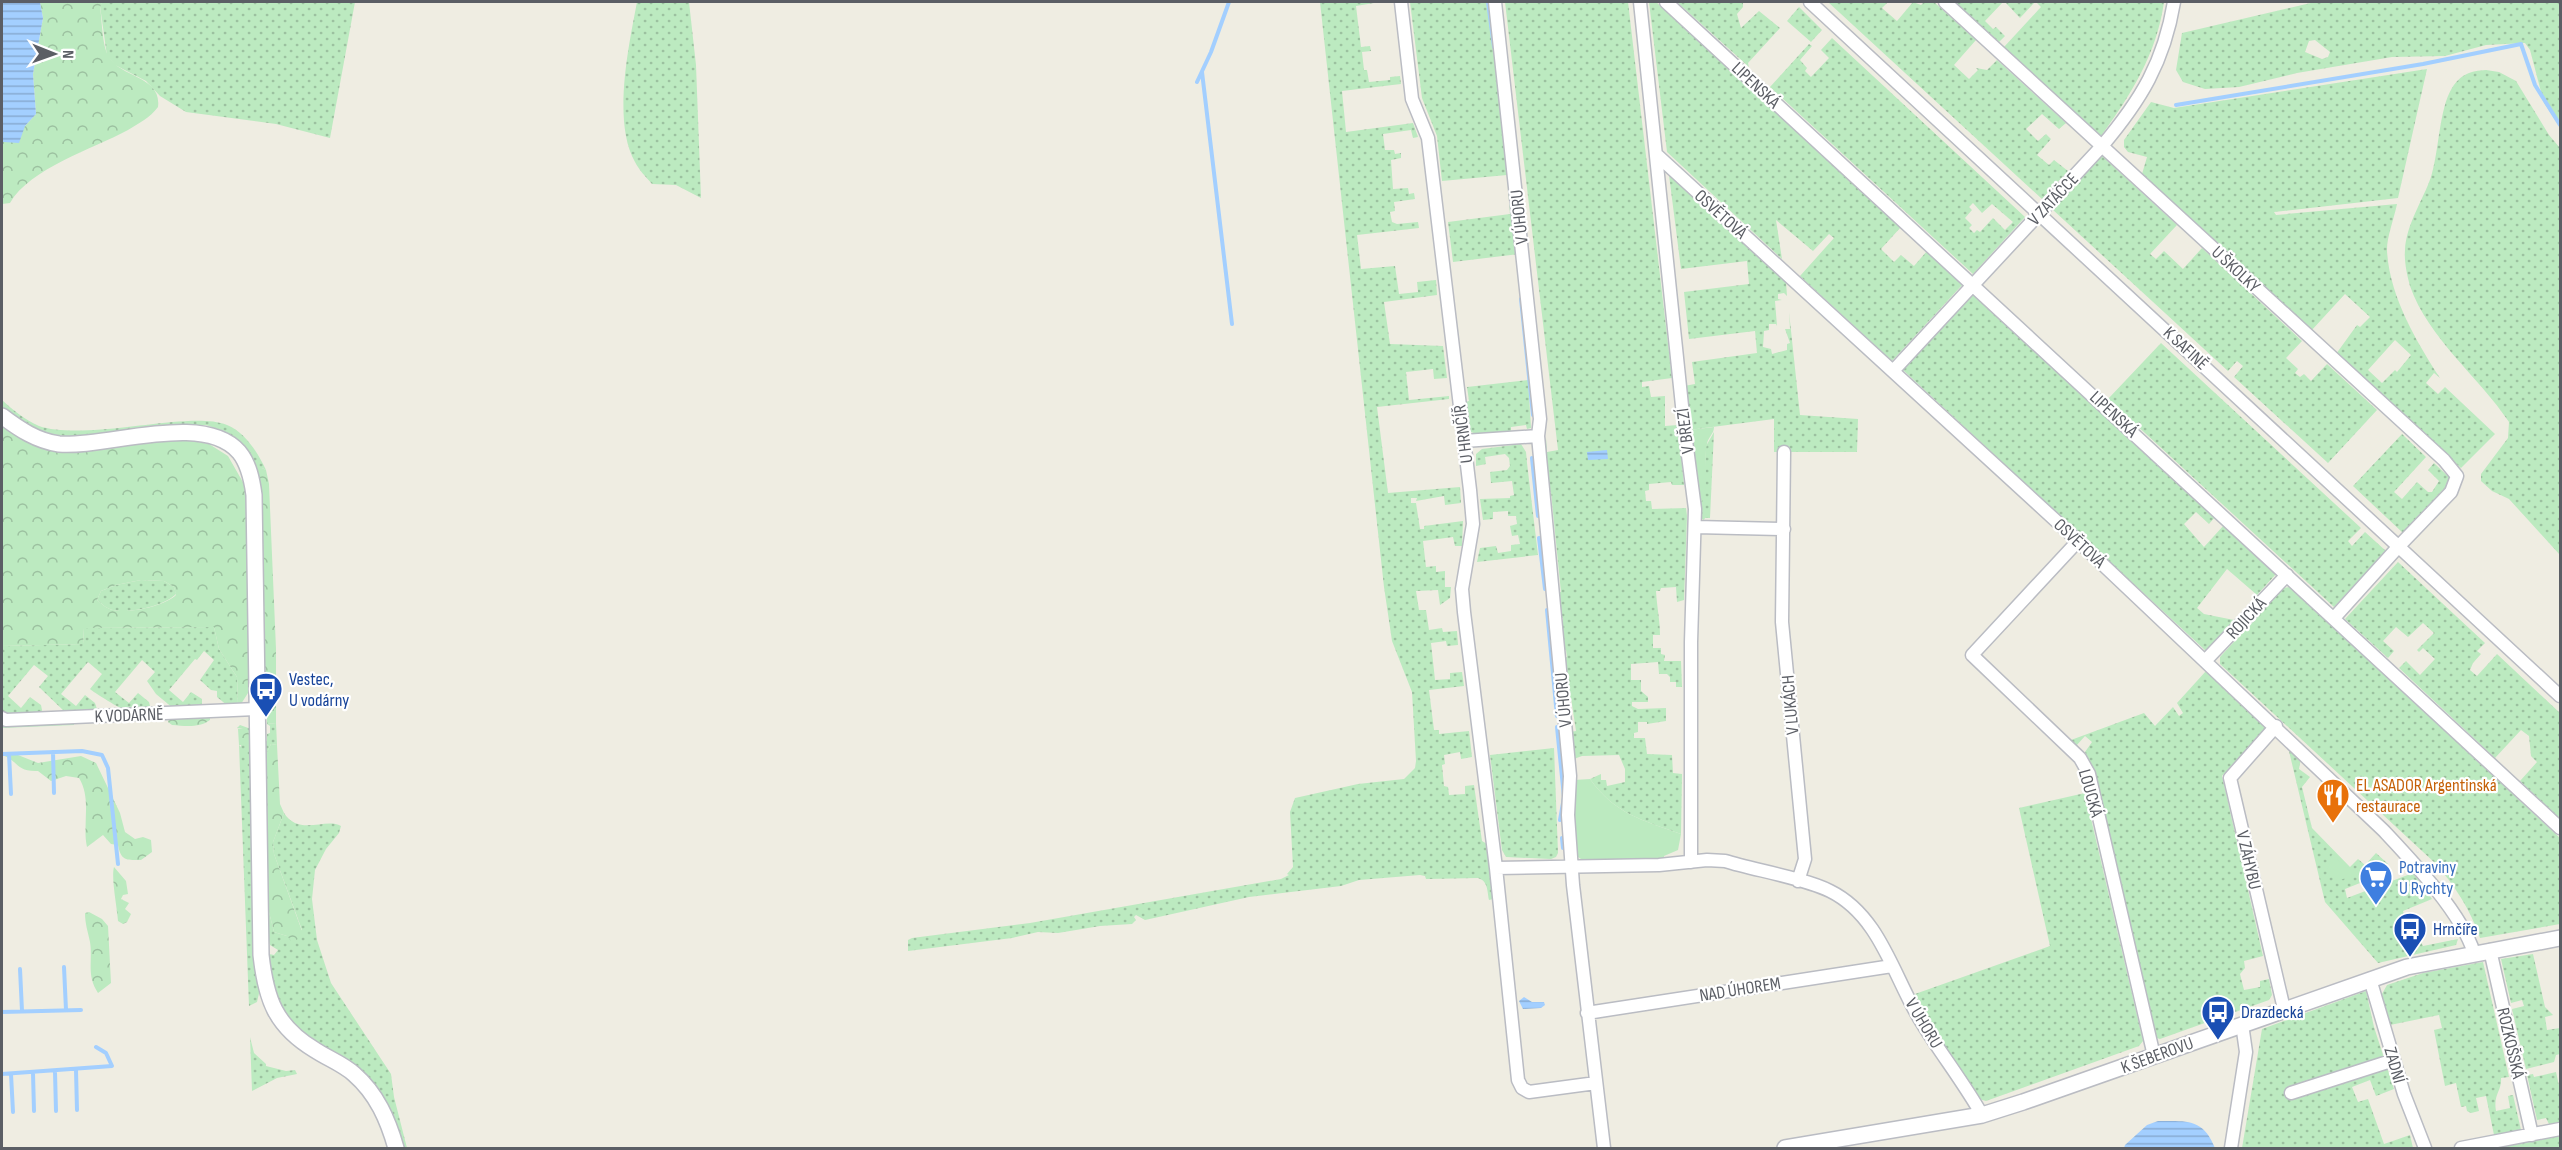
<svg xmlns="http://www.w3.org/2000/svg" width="2562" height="1150" font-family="'Sofia Sans Condensed',sans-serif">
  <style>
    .grass { fill: url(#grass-dots); fill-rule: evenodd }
    .forest { fill: url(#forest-crowns); fill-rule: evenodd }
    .park { fill: #bceac0 }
    .water { fill: url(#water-rules) }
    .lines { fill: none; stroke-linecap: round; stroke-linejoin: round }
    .stream { stroke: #a3cfff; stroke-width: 4 }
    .minor-casing { stroke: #babcc3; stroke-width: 15 }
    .tertiary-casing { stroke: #babcc3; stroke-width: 18 }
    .minor { stroke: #fff; stroke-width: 12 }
    .tertiary { stroke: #fff; stroke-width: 15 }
    .labels { text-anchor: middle; stroke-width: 4.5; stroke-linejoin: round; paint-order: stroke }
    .street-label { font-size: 18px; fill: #5b5e65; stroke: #fff }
    .transit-label { font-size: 18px; fill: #164399; stroke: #fff; text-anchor: start }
    .food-label { font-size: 18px; fill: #c56008; stroke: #fff; text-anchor: start }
    .shop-label { font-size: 18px; fill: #366cbe; stroke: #fff; text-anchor: start }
  </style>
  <defs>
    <pattern id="grass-dots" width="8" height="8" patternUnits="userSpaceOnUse" patternTransform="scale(1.5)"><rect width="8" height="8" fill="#bceac0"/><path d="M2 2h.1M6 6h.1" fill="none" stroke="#9cc1a0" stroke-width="1.8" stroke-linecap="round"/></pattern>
    <pattern id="forest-crowns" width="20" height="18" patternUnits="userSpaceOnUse" patternTransform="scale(1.5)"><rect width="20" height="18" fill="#bceac0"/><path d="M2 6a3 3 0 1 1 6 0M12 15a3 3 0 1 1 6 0" fill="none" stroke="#9cc1a0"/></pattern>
    <pattern id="water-rules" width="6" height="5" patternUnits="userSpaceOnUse" patternTransform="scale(1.5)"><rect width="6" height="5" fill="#a3cfff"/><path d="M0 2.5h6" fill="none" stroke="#88abd2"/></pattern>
  </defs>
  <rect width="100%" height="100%" fill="#efede2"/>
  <!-- grass -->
  <path class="grass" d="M102,2H355L330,138L276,124L186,112L160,96L146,81L115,65L107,56L100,6Z
    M637,2H689L696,65L701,198L676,185L652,184C646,177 639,170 635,162C612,122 629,44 637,2Z
    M1320,2H1380L1356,6L1361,47L1370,46L1371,51L1362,52L1364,70H1367L1369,82L1390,80V77L1400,76L1401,84L1342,91L1346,132L1413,123L1418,137L1413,138L1411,130L1383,134L1385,150H1394L1395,154L1401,153V158L1391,160L1393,189L1408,188L1409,194L1414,193L1415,199L1394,202L1395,211L1390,212L1392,222L1397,224L1418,222L1419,228L1357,235L1361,269L1395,266L1399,294L1418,292L1417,282L1436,280L1437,295L1384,302L1390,344L1443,346L1447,378L1434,379L1433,369L1406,372L1409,400L1449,396V399L1377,407L1388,493L1460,487L1461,503L1445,505L1444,496L1416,501L1417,498H1411V503H1416L1420,529H1424V526L1463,521L1462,546H1455L1453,537L1423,541L1426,567L1436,566V572L1445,571V587H1451L1450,598L1440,605L1438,590L1416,591L1419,610H1426L1429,630L1442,628L1443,632L1457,631L1458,645L1447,646L1446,641L1431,643L1435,680L1450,679V673L1462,672L1464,686L1429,690L1434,730H1439V734L1469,731L1472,757L1461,759L1460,752L1444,755L1445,764L1442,765L1444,786L1448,787L1449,795L1465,794V786L1474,785L1482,841L1487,844L1493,899L1489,900C1487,890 1488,881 1478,878L1426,879L1425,876L1420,875L1359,880L1341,886L1249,897L1145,920L1136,915L1134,917L1136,920L1132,924L1100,926L1058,933L1038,932L1012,938L908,951V940L912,938L1030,923L1281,879L1289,875L1287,874L1293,867L1290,812L1295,798L1358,784L1404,779L1415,768L1416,761L1412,692L1392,641L1384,587Z
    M1410,2H1489L1519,254L1453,262L1448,222L1510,214L1507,175L1442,181L1437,136L1422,98Z
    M1505,2H1628L1672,378L1642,382V387L1649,386L1651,397L1665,396V426L1678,425L1684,485H1672L1671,482L1649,484V490L1645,491L1646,501H1651L1652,509L1686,508L1687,516L1684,600L1677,602L1676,587L1661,588L1660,591H1656C1657,608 1660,620 1660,635H1653V648H1661V654L1665,655L1664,661H1681L1682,687H1676V682H1670V677L1667,674H1659L1658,662L1631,664V680H1641V691L1648,697V702H1632V706L1638,709L1666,708V721L1647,724V722H1638V732L1634,733V738H1645L1647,754L1672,755L1673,773L1682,774L1681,834C1642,820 1615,814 1590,779L1601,774V780H1606L1607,786L1625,782V769L1619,755L1582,756L1571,760L1570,732L1576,731L1571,698H1567L1563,658L1567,657L1566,650L1560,651V624L1563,623V618H1559L1558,592H1561L1551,492H1545L1543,448L1546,438L1547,452L1558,450Z
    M1649,2H1656L1901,227L1881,249L1894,262L1901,255L1914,266L1927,251L1963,284L1892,361L1800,276L1834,238L1829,234L1813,251L1776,220L1782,259L1667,152Z
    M1677,2H1743V7L1737,14L1741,28L1759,11L1780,28L1748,63L1749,67Z
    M1828,2H1888L1882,8L1897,21L1913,2L1921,5L1924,2H1934L1976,40L1954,65L1969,79L1978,70L1976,68L1987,70L1997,60L2066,123L2059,129L2042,114L2026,129L2038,141L2046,134L2051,139L2037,155L2049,165L2054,160L2068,171L2042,199Z
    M1955,2H2003L1985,21L1993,29L1996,27L2005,36L1999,42Z
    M2005,2H2035L2020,18Z
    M2036,2H2164C2157,53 2131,95 2101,136L2004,47L2041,7Z
    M2315,2H2560V127L2544,103L2530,50L2525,43L2486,45L2445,56L2392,57L2297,73L2239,87L2205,89L2183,82L2176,70L2182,33ZM2315,40L2330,52L2328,57L2322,59L2305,52L2309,41Z
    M1799,7L1822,30L1811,42L1787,21Z
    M1832,38L2025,217L1973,274L1770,87L1809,44L1812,46L1800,60L1807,68L1805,71L1811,77L1829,58L1821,50ZM1973,203L1982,213L1992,204L2013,222L2005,230L1993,218L1980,232L1977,230L1974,233L1969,228L1972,225L1965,218L1972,210L1969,207Z
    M2427,69L2398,198L2274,212L2276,215L2397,204C2394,219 2387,236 2387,250C2389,295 2416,341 2440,378L2434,373L2426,383L2438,394L2445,387L2495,434L2461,468L2336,354L2357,325L2360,327L2370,317L2345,294L2311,331L2142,174L2147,157L2128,152L2124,147V140L2151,102L2174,108L2187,106ZM2395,340L2411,355L2397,372L2395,370L2382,383L2368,370Z
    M2486,70L2499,72L2516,81L2549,135L2560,148V555L2509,499L2492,491L2481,481V474L2508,438L2509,422C2479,377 2428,338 2410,286C2407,275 2404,261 2405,250C2406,225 2423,200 2431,177C2439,152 2439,109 2452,88C2461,74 2470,71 2486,70Z
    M2101,155L2177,225L2150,254L2156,259L2164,251L2183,269L2202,248L2302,341L2286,358L2298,369L2295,373L2300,377L2304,374L2311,381L2327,364L2377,410L2328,463L2234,377L2243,366L2237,361L2228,371L2052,209Z
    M1669,175L1786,282L1787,296L1784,293L1778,294V299L1782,300L1775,301L1777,326L1776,324H1769V330L1764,331L1763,347L1771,349L1772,354L1787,350V344L1790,343L1785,329H1790L1789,312L1800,415L1858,419L1857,452H1774V419L1689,430L1684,386L1695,384L1692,362L1757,353L1755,331L1689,339L1684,292L1749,284L1747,261L1681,269Z
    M1974,294L2215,517L2209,524L2196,512L2184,524L2204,547L2224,525L2276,574L2257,595L2227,569L2197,608L2204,614L2234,620L2206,651L1903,370Z
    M2161,343L2361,528L2348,541L2352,546L2365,532L2386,551L2334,607L2108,399Z
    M1528,380L1531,428L1527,429L1526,425L1511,427V432L1479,435L1471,432L1468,426L1465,402L1469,401L1467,387Z
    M2,400C13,410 25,420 39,426C70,437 138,425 172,422C190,421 211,419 227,425C245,432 258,453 266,470L262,468L258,480L247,450L241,444L224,431L206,425H179L78,437C48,436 25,427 2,408Z
    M1714,432L1710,518H1705L1704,520L1699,517L1698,506L1705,468L1706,446Z
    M2402,434L2426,457L2394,492L2402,499L2417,482L2428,492H2432L2439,481L2428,470L2434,463L2452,480L2403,533L2353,486Z
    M1521,444L1526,452L1527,463L1538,555L1477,562L1480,548L1496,546L1498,553L1511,551V545L1520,544L1518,535L1512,536L1510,526L1517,524L1516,516H1508V511L1493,512V519L1483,520L1480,499L1510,498V496L1514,495L1512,481L1491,483L1490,472L1507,470L1510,466L1509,458L1505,454L1485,457L1486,464L1476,466V454L1482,449Z
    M2398,562L2485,643L2477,651L2481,654L2473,663L2470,670L2477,676L2497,654L2560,713V819L2520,781L2537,762L2531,756L2529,736L2521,730L2495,758L2399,668L2406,661L2420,675L2435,659L2423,648L2419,652L2417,650L2434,633L2423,623L2408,637L2396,627L2383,641L2394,651L2388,658L2345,619Z
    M141,580L164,581L174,587L176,594C165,606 128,614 113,610C107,609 102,604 97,600L101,591L116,585Z
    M2290,587L2560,838V924L2480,938C2470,909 2455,886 2435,863L2220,664V657L2283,588Z
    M214,627L219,649L237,677L238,704L228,706L217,697V691L211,690L200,680L214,660L204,651L197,660L195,659L169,690L183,702L191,692L202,699V707L174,709L156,694L147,681L155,672L142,660L115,692L129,703L138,693L149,702L151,710C144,710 134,713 127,711C122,710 93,692 90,689L102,674L88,662L61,694L76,706L85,695L95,703L98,712L66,713L39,687L48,676L34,665L8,696L21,708L30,697L41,705L43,715H15L2,711V646L83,644L84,628Z
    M2206,671L2267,727L2222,776L2263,956L2244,961L2245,968L2240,974L2244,990L2260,987V981L2269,979L2272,995L2269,1000L2160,1039L2157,1038L2095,773L2085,752L2092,742L2085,736L2076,746L2071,740L2144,713L2155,726L2173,707L2179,716L2183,713L2177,703Z
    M48,721L74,723V725L2,728V722C20,722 30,725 48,721Z
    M276,723L277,745L271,744L264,758V742L267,741V734L270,733V726L267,724Z
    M240,725L251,729L260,989L257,1002L249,1006L239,745L241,747L243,729L237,728Z
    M2288,747L2301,758L2299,769L2310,777L2302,787L2312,828L2350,867L2358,859L2365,865L2376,853L2388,864L2364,872L2370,879L2345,889L2347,898L2413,873L2432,899L2403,911L2413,944L2421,942L2423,946L2458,939L2456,945L2378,963L2325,902Z
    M1554,748L1558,853L1556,857L1551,859L1506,857L1502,850L1490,755Z
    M2085,793L2143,1041L2139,1046L1986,1101L1979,1099L1950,1060L1915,994L2050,946L2019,808Z
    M284,813C300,837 325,817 341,826L339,833L326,849L315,870L312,899L317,940L331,983L391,1074L394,1097L407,1148H402L394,1122L315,1043L297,1030L280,1007L270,977L269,954L274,955L278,950L270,945L269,941L266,900L274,932L287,936L302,930L274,854L273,842Z
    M2533,954L2545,1007L2553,1015L2545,1017L2547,1030L2560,1028V1054L2556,1055L2554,1062L2526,1069L2512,1009L2524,1006L2522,1000L2511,1003L2501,959Z
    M2483,962L2509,1077L2501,1078C2502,1091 2493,1094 2496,1111L2510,1108L2508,1096L2513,1095L2521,1130L2494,1135L2486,1096L2476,1098L2479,1111L2471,1113L2467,1111L2466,1106L2461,1107L2456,1083L2445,1086L2434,1030L2442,1028L2439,1015L2390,1025L2382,994L2387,985L2423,973Z
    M2366,991L2374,1027L2394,1089L2376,1096L2370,1080L2352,1087L2358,1102L2368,1099L2384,1144L2410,1135L2413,1148H2242L2262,1029Z
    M250,1037L254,1053L266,1064V1066L286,1071L295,1070L297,1074L277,1078L252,1091Z
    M2556,1072L2560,1090V1122L2549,1124L2546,1118L2537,1120L2527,1075L2533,1074L2534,1077Z
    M2560,1136V1148H2498Z"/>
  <!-- forest -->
  <path class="forest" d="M40,2H102L100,7C102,19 102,47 109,57C121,78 162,76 158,107C150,118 139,123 128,130C93,149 30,168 10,203L2,204V132L25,126L36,114L33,74L43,18Z
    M2,423L30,441L174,438L209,444L228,456L244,484L249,515L248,693L241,704H238L237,677L219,649L214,627L84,628L83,644L2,646ZM141,580L164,581L174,587L176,595C165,606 128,614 113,610C107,609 102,604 97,600L101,591L116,585Z
    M262,468L266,470L269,484L276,649V723L267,724V686L262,685L258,470Z
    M169,717H210V720C200,728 185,726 172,725L168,722Z
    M238,729H243L251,734L249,745H239Z
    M271,744L277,745L280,804L284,813L273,842L274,854L302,931L300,938L292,942L287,936L274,932L266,900L264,758Z
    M2,755H18L38,763L81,756L96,763L120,813L125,832L135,839L143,837L151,840L152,852L141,860C126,860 121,861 118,845L111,844L103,835L87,847C82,825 92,799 79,778L66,776L51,781L38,771C16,772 19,761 2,755Z
    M114,867L126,881L128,894L123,895L121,899L129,903L125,909L131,914L127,922L123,924L118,921C117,907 111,878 114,867Z
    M89,912L102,919L108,926L111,983L98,993C86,975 93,961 90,942C88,932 85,924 85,913Z"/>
  <!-- park -->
  <path class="park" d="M1714,427C1714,434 1708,437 1707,444C1703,461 1711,495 1698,506L1689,430Z
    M1590,779C1615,814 1642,820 1681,834L1678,850L1664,856V859L1584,861L1578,857L1572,822L1574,780Z
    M2332,854L2355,875L2337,881L2327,872Z"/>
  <!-- water -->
  <path class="water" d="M2,2H40L43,18L33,74L36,114L25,126L19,143L3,142L2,132Z
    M1607,450L1608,459L1588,460L1587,452Z
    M1524,997L1532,1002H1544L1545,1005L1541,1008L1523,1009L1519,1001Z
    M2158,1121C2187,1121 2203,1118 2215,1148H2124L2125,1145L2147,1125Z"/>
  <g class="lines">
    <!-- stream -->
    <path class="stream" d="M1488,2L1494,47
      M1202,72L1232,324
      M1197,82L1211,52L1229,2
      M2176,105L2423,64L2521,44L2535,85L2560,125
      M1521,299L1533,415
      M1532,458L1538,516
      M1539,538L1545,589
      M1547,610L1557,716
      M1557,727L1564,797L1560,820
      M53,752L54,793
      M2,754L82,751L102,755L108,768L118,864
      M9,754L11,794
      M1562,838L1563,848
      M64,967L66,1010
      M20,969L22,1011
      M2,1012L81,1010
      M76,1070L77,1110
      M55,1072L56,1111
      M33,1073L34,1111
      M2,1074L112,1066L106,1053L96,1047
      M11,1074L13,1112"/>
    <!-- minor casing -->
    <g class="minor-casing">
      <path id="minor" d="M1401,2L1412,99L1428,138L1470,490L1473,524L1462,589L1464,612L1496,868L1518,1080L1522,1088L1529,1092L1596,1083
        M1495,2L1540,419L1538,436L1570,776L1568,815L1573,885L1604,1148
        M1640,2L1684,425L1695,509L1691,642V862
        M1666,2L2560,828
        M1810,2L2560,696
        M1945,2L2444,460L2457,476L2451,492L2399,546L2334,618
        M1658,156L2078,541L2383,830C2413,862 2461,912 2474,953
        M1893,371L2102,146C2141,100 2164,62 2174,2
        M1464,441L1538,436
        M1784,452L1782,622L1805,859L1798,881
        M1696,527L1784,529
        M2078,541L1972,655L2080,758L2089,774L2154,1056
        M2206,660L2287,575
        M2,718L6,720L258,709
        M2276,726L2230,778L2284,1009
        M1496,868L1659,865L1707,860L1725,861C1754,870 1804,878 1830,891C1881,916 1894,979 1922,1023C1941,1054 1964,1083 1982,1115
        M2490,950L2532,1135
        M2370,979L2404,1094L2425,1148
        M1587,1013L1892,966
        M2291,1093L2394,1060
        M2231,1148L2246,1052L2242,1024
        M2461,1148L2560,1129"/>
    </g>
    <!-- tertiary casing -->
    <g class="tertiary-casing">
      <path id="tertiary" d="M2,416C19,429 37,441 59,444C107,448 203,411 239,452C249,464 252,480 254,495L261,955C266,999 275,1026 315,1050C327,1058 343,1064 354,1074C377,1094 388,1120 396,1148
        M1785,1148L1982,1115L2023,1102L2407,967L2560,938"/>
    </g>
    <!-- minor -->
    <use href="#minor" class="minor"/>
    <!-- tertiary -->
    <use href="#tertiary" class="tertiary"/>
  </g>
  <!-- icons -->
  <defs>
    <g id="bus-pin" transform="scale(1.725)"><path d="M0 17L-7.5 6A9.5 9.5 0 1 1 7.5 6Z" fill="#1a4fb4" stroke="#fff"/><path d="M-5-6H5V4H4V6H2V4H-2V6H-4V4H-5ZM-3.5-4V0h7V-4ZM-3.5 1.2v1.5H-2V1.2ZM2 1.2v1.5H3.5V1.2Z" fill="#fff"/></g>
    <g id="restaurant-pin" transform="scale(1.725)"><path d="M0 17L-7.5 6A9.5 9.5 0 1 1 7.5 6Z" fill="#e8710a" stroke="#fff"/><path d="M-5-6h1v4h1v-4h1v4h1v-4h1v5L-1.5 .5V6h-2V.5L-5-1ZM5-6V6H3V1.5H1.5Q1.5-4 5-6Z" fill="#fff"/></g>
    <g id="supermarket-pin" transform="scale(1.725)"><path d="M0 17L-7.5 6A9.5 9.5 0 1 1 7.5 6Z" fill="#3f7fe0" stroke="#fff"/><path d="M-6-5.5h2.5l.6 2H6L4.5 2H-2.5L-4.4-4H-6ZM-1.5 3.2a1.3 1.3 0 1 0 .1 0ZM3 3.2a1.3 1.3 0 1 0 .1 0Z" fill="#fff"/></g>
  </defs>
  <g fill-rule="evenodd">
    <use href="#bus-pin" x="266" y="689"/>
    <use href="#restaurant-pin" x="2333" y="795"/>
    <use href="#supermarket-pin" x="2376" y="877"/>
    <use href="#bus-pin" x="2410" y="929"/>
    <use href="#bus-pin" x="2218" y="1012"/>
  </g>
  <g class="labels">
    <!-- street labels -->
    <g class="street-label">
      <text transform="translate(1756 85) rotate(43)" y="6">LIPENSKÁ</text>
      <text transform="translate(2053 199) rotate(-47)" y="6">V ZATÁČCE</text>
      <text transform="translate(1721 214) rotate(42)" y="6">OSVĚTOVÁ</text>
      <text transform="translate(1519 217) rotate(-96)" y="6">V ÚHORU</text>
      <text transform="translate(2236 269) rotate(43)" y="6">U ŠKOLKY</text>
      <text transform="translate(2186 348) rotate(43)" y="6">K SAFINĚ</text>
      <text transform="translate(2114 414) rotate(43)" y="6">LIPENSKÁ</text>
      <text transform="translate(1685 431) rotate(-97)" y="6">V BŘEZÍ</text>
      <text transform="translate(1463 434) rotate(-97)" y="6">U HRNČÍŘ</text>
      <text transform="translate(2080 543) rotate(43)" y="6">OSVĚTOVÁ</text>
      <text transform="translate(2246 618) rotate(-47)" y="6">ROJICKÁ</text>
      <text transform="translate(1563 700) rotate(-95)" y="6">V ÚHORU</text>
      <text transform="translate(1790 705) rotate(-95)" y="6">V LUKÁCH</text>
      <text transform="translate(129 715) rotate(-2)" y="6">K VODÁRNĚ</text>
      <text transform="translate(2091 793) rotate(74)" y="6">LOUCKÁ</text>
      <text transform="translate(2249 860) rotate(77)" y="6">V ZÁHYBU</text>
      <text transform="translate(1740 989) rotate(-9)" y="6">NAD ÚHOREM</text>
      <text transform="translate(1924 1023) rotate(59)" y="6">V ÚHORU</text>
      <text transform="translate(2511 1043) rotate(77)" y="6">ROZKOŠSKÁ</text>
      <text transform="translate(2157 1055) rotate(-20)" y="6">K ŠEBEROVU</text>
      <text transform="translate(2395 1065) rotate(74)" y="6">ZADNÍ</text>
    </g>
    <!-- transit labels -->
    <g class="transit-label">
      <text x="289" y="685">Vestec,<tspan x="289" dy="21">U vodárny</tspan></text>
      <text x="2433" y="935">Hrnčíře</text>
      <text x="2241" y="1018">Drazdecká</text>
    </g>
    <!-- food labels -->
    <g class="food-label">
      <text x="2356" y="791">EL ASADOR Argentinská<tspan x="2356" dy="21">restaurace</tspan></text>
    </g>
    <!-- shop labels -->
    <g class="shop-label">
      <text x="2399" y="873">Potraviny<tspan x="2399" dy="21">U Rychty</tspan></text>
    </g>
  </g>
  <!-- border -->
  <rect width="2562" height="1150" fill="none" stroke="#5b5e65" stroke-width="6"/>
  <!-- north arrow -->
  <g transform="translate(54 54) rotate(91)" stroke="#ffffff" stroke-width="4.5" paint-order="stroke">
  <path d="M0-4.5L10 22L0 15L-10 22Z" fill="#5b5e65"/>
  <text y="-9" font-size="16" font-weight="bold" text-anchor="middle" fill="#5b5e65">N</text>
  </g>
</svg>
